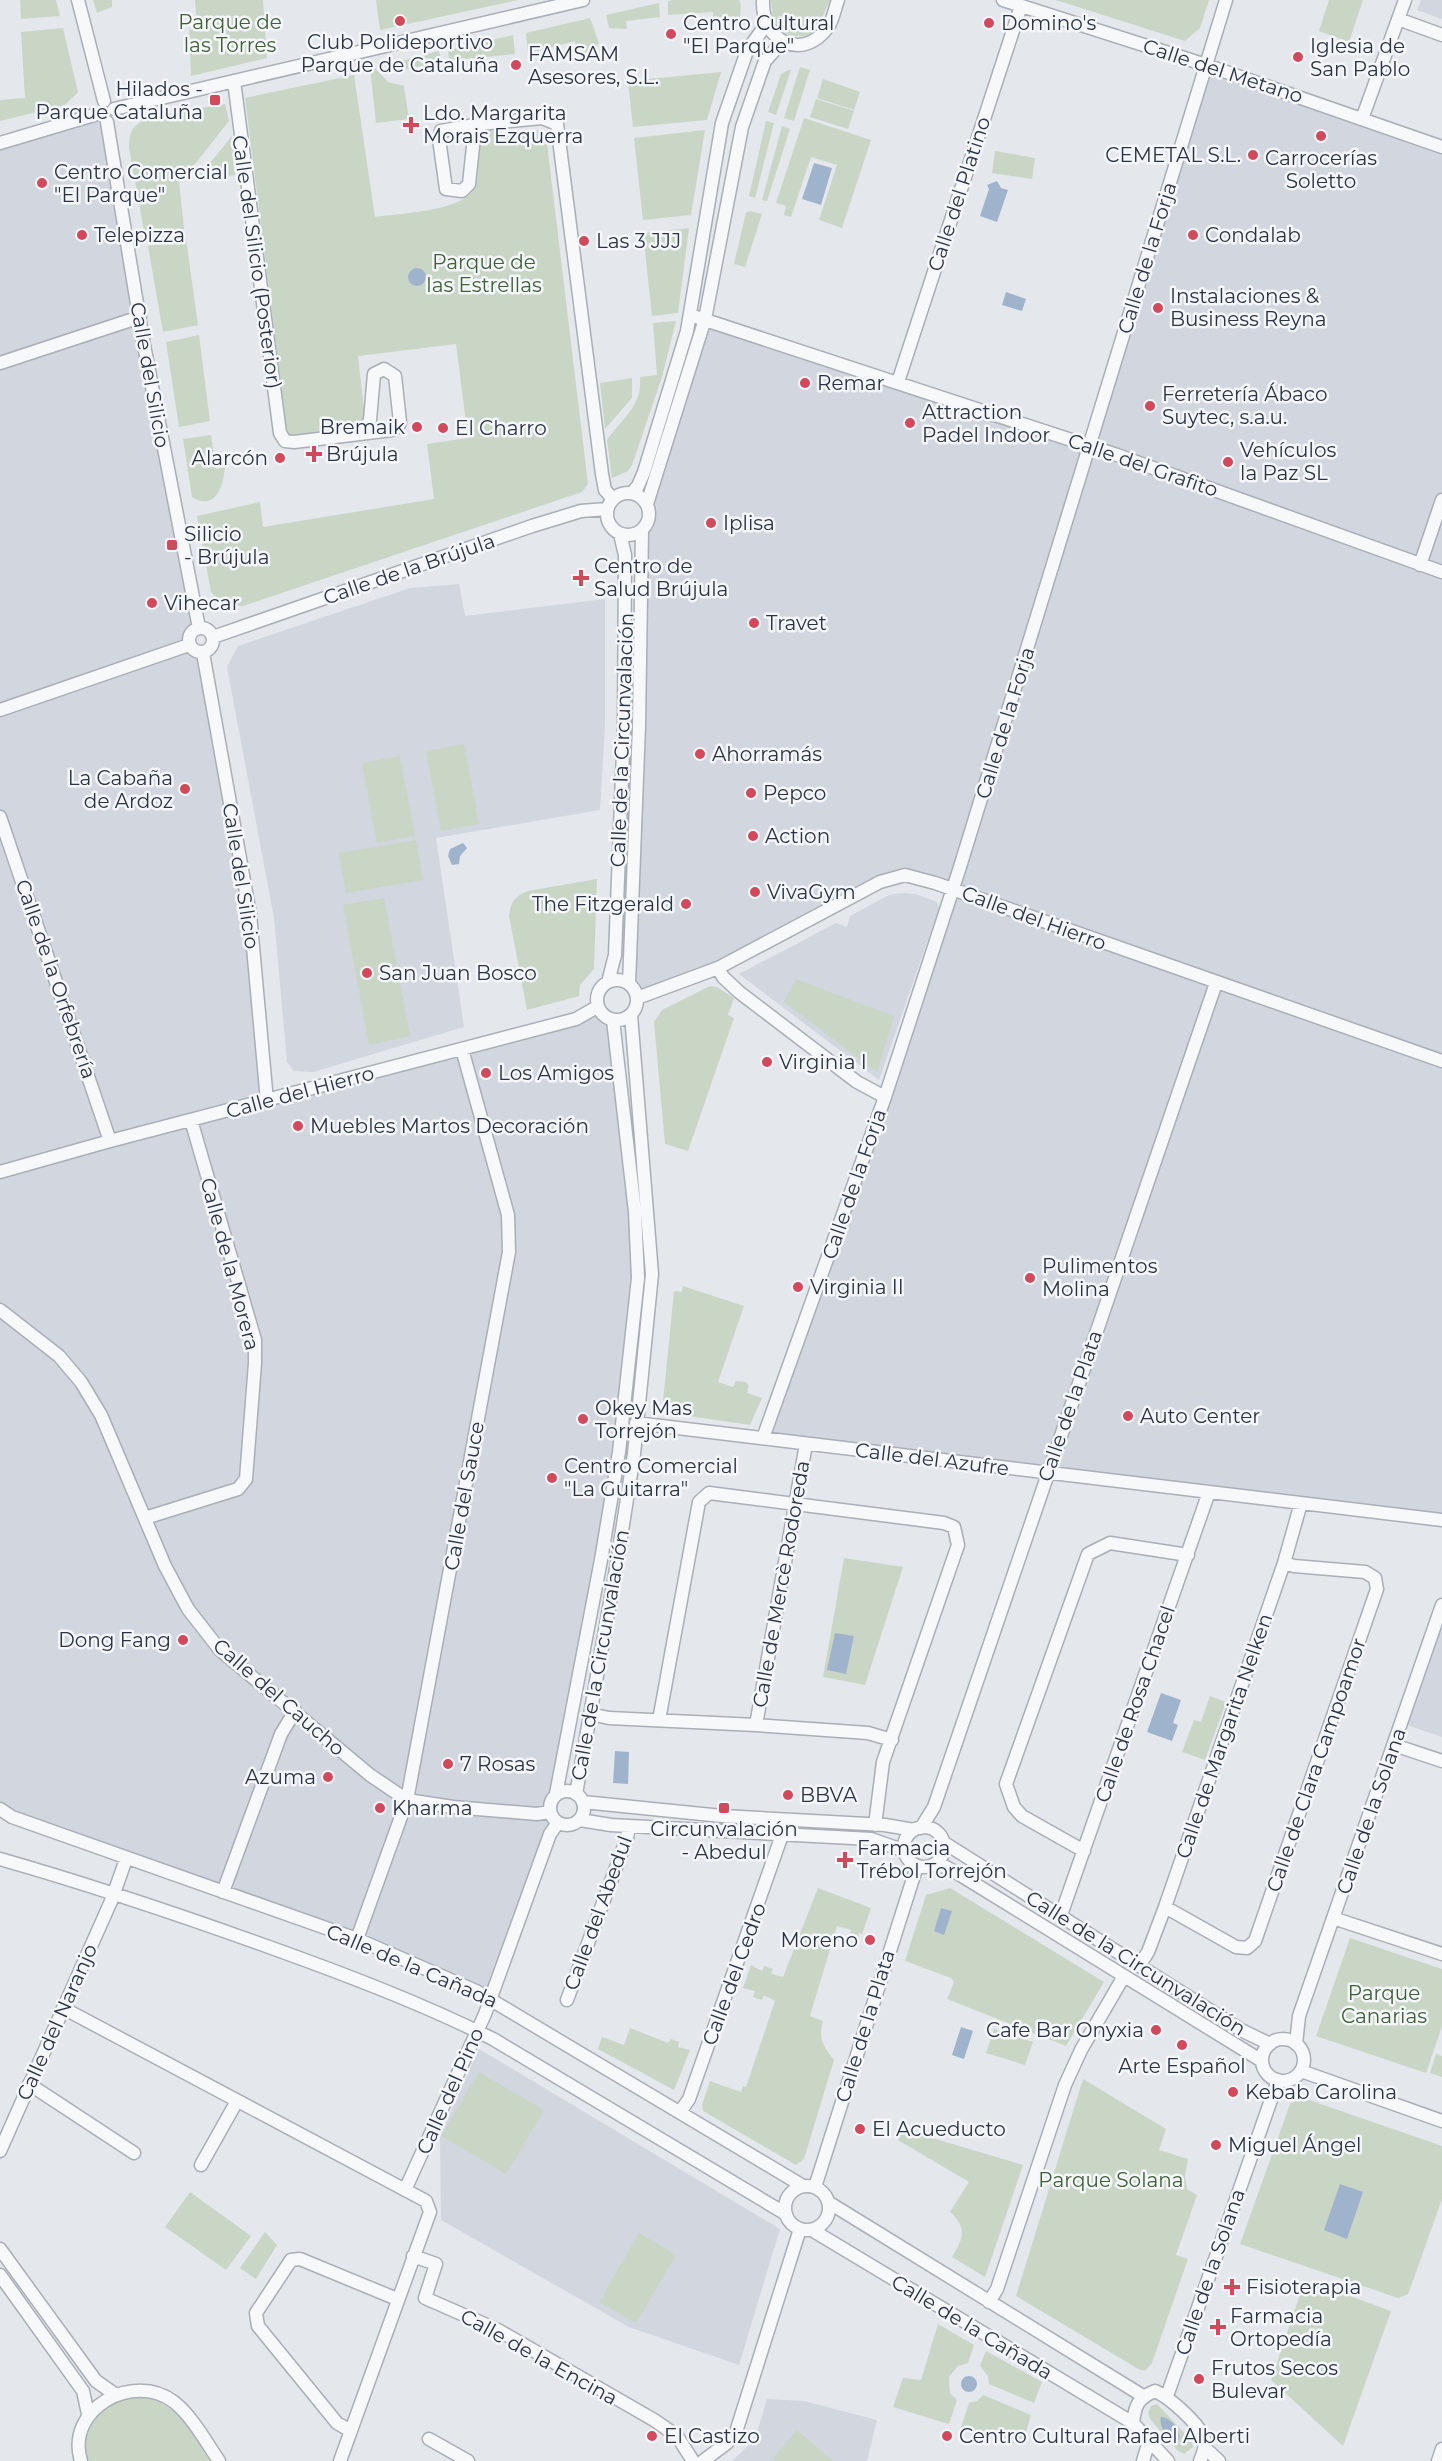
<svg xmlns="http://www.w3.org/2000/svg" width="1442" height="2461" font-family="Montserrat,sans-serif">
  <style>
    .built { fill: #d2d6de }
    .green { fill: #c9d6c5 }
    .water { fill: #9fb4cc }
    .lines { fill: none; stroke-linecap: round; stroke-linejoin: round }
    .minor-casing { stroke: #a9aeb7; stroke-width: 15 }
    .minor { stroke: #f7f8fa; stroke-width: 12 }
    .poi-dot { fill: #d1495b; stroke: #f4f6f9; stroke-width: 2 }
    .labels { text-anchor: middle; stroke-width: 5; stroke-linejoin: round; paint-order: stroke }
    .park-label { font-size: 20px; fill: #3f6138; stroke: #f4f6f9 }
    .poi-label { font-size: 20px; fill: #2b3445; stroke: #f4f6f9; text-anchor: start }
    .street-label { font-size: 20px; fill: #2b3445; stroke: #f4f6f9 }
  </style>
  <rect width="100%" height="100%" fill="#e4e7ec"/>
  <!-- built -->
  <path class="built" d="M1421,0H1442V19L1417,10Z
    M1206,65L1442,147V1520L763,1438L953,889L905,875L754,950L637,998L632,987L646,526L705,319L1090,446Z
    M97,119L101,122L199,628L192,631L189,645L197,653L232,812L267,1101L600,1012L608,1019L639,1260L625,1394L556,1794L549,1806L552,1819L557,1824L491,1998L0,1809V143Z
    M459,584L465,616L605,599V725L600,810L436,838L464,1027L313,1072L294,1071L287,1062L274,918L227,667L238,646L410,588Z
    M901,893L916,894L937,902L939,908L879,1080L739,974L836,923L847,927L850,916L889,895Z
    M1442,1605V1737L1401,1723Z
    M479,2049L780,2229L739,2365L629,2327L441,2220L440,2136Z
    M767,2399L804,2401L877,2420L867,2461H732L755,2439Z"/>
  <!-- green -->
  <path class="green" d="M20,0H56L60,16L21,19Z
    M93,0H112V7L97,13Z
    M195,0H263L267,58L191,76L189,30L197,29Z
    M376,0H518L380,30Z
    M674,0H739L741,5L740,17L713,18V12L668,15V1Z
    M771,0H830L816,31C800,40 785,38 773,22Z
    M1056,0H1209L1200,28L1185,41Z
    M1329,0H1363L1349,42L1319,31Z
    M659,3L660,17L626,21L627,29L609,28L606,15Z
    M590,18L599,43L593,51L577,55L575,41L528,54L526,33Z
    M63,28L78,92L65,105L0,121V100L25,98L21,32Z
    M513,35L515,54L449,61L448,50Z
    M439,51L441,62L402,70L401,61Z
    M800,67L810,70L794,121L784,118Z
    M370,68H375L388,82L404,86L409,119L376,123Z
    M788,70H791L776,115L768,112L781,74Z
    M721,72L707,120L633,127L628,81Z
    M354,75L375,217C400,213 464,212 475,187C479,179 478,169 478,160C477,148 478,138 488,131L502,130V135L540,130L546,135L588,484L582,492L243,606C229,606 221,603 211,592L197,516L260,502L263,527L434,499L427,444L468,438L456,344L358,356L365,418L362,428L295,438L287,432L245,98Z
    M823,79L860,92L854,110L817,98Z
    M816,99L854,111L848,129L810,117Z
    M225,104L229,121L192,168L190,179L179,182L184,229L145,236L129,148C129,139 130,129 138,124C154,113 205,108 225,104Z
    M804,118L871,140L842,228L819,220L837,165L811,157L791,217L784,215L786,206L776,203Z
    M766,121L774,123L755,198L749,196Z
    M782,126L790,129L767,201L762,200Z
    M705,130L691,215L643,220L634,138Z
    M232,136L235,175L200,180L201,174Z
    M995,151L1035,158L1032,179L992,173Z
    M750,211L762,214L745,267L734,264L746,213Z
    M689,228L678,313L652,316L643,233Z
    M186,239L198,325L163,332L148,246Z
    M676,321L662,377L632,465L628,471L612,478L607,440C622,419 643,405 640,377L657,375L653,323Z
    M199,335L210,421L179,427L166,342Z
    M632,378V398L605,429L600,383Z
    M211,435L216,469L225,467C223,487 216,511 192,497L183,439Z
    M464,744L479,824L441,831L426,751Z
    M400,756L415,836L377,843L362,763Z
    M416,840L423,880L346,893L339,853Z
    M597,879L594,969L580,985L579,996L527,1010L509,916C510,904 515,895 528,891Z
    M384,898L410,1036L369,1045L343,905Z
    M796,979L894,1016L877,1072L784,1002Z
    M710,986L717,987L734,998L728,1015L734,1018L688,1151L665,1144L654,1022L662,1010Z
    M683,1286L744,1306L718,1382L733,1387L736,1381L746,1382L749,1386L747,1393L762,1398L750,1425L662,1412L674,1291L682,1292Z
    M844,1558L903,1567L865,1685L823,1677Z
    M1210,1696L1226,1702L1205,1760L1182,1752L1194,1720L1201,1722Z
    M818,1888L871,1908L862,1934L859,1933L858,1939L849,1936L851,1930L837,1926L810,2016L823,2021C818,2039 823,2046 834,2060L804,2159L796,2165L703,2111L702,2105L710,2081L741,2092L743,2086L746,2087L775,2001L764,1995L762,2000L753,1997L755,1991L743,1988L751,1965L762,1971L764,1966L773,1969L771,1974L783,1977Z
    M950,1888L1104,1982L1066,2046L947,1999L954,1982L951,1978L905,1961L926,1895Z
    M1350,1938L1442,1969V2026L1426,2073L1316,2036Z
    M630,2028L668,2043L671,2039L679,2042L678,2047L690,2050L674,2090L598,2049L602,2037L624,2045Z
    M994,2029L1033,2042L1025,2065L986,2053Z
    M1436,2054L1442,2056V2077L1430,2073Z
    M479,2072L544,2110L506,2174L441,2136Z
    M1083,2079L1166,2129L1159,2150L1188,2159L1185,2176L1187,2189L1197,2195L1176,2255L1188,2259L1152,2363L1146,2370H1140L1016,2296Z
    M1299,2099L1309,2100L1442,2146V2199L1410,2289L1408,2294L1398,2298L1240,2244L1290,2104Z
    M902,2129L1023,2165L985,2277L952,2257C963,2239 968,2228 950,2212L969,2182L898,2140Z
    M190,2192L251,2236L226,2270L165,2227Z
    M265,2232L277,2245L256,2279L240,2268Z
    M639,2233L676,2255L636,2323L599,2302Z
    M1305,2280L1391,2311L1343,2446L1271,2380Z
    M938,2324L974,2345L968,2363L958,2366L949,2377L950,2393L957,2400L949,2424L893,2407L903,2378L921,2380Z
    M986,2351L1042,2382L1034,2403L989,2384L988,2376L980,2366Z
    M983,2395L1031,2415L1022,2446L961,2427L969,2403L977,2401Z
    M138,2396C179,2403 189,2429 210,2461H87C77,2436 94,2407 119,2398C124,2396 132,2397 138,2396Z
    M1157,2404L1191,2440L1193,2447L1184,2454L1178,2451L1150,2419L1148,2413L1151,2406Z
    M797,2430L833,2461H776L773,2458Z"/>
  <!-- water -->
  <path class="water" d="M814,163L832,168L821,205L802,199Z
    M997,181L1001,188L1008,190L997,222L980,216L989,189L987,185Z
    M408 277a9 9 0 1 1 18 0a9 9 0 1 1-18 0Z
    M1006,292L1026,299L1022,311L1002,305Z
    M463,843L467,848L460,856L459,864L452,865L448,856L450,849Z
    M835,1633L854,1636L846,1674L827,1670Z
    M1161,1693L1181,1700L1173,1723L1178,1725L1172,1741L1147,1732Z
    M615,1751L629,1752L628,1784L613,1783Z
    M941,1908L952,1911L944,1935L934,1931Z
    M961,2027L973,2031L964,2059L952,2055Z
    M1340,2184L1363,2192L1347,2239L1324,2230Z
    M961 2384a8 8 0 1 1 16 0a8 8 0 1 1-16 0Z
    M1161,2417C1171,2418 1182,2430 1179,2440C1169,2440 1158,2427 1161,2417Z"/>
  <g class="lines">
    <!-- minor casing -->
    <g class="minor-casing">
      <path id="minor" d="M78,0L104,101
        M763,0C761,42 803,62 828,27C833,20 835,8 838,0
        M1003,0L1206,65L1442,147
        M1398,19L1442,35
        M234,81L280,433L285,441L294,442L392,430L398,427L400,422L395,376L384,369L374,374L370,420L363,433
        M114,109L583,0
        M1362,119L1405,0
        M107,122L143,340L199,628
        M480,124L542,118L557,124L602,474L605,490L613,499
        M480,124L474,137L469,184L462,191L446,189L439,139L441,131Z
        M0,143L94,115
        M690,315L1117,455L1442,572
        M0,363L140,317
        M898,382L1021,6
        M607 514a21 21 0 1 1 42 0a21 21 0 1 1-42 0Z
        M632,493L638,486L644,472L687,331L722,123L747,51L765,26
        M647,504L705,319L742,127L765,61L782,42
        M1420,565L1442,500
        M189 640a12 12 0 1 1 24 0a12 12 0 1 1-24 0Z
        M213,637L532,526L581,511L607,509
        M203,653L250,914L267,1101
        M0,710L189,645
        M0,817L110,1141
        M718,968L723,977L739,992L857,1082L885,1097
        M597 1000a20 20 0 1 1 40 0a20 20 0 1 1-40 0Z
        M608,982L615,955L624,726L625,555L620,534
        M629,984L639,726L642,530
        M637,998L718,968L880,882L905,875L935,883L1442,1061
        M0,1172L110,1141L576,1019L597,1007
        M0,1310L59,1356L81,1382L101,1415L165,1566L188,1609L220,1650L370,1775L407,1800L453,1807L537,1814L549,1812
        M636,1423L1442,1520
        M763,1438L885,1097L960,867L1226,0
        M145,1518L238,1489L246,1479L255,1363V1340L191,1120
        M590,1714L609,1718L756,1725L868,1733L892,1740
        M659,1720L699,1502L709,1493L944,1523L954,1527L958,1545L883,1762L875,1825
        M756,1725L806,1444
        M1394,1745L1442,1761
        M550 1808a17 17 0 1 1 34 0a17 17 0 1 1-34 0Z
        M556,1794L601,1560L619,1452L638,1278L635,1212L613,1020
        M576,1794L617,1563L634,1454L652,1274L631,1015
        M583,1802L722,1816L885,1825L914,1830
        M0,1809L12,1817L357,1939L476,1991L803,2186
        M580,1820L611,1825L871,1839L905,1851
        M904 1847a20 20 0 1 1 40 0a20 20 0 1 1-40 0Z
        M921,1828L934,1807L1216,983
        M943,1842L1243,2031L1270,2044
        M1084,1851L1022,1816L1014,1807L1006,1784L1088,1554L1110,1543L1188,1555
        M0,1859C91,1885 180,1915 269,1947C344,1974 421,2003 493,2039L786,2214
        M934,1865L946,1867L962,1876L1262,2061
        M223,1892L281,1734L295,1711
        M1165,1907L1236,1947L1247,1948L1255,1941L1377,1589L1375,1578L1365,1572L1294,1566L1284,1563
        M1061,1915L1209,1492
        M1333,1918L1442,1954
        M357,1939L407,1800L509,1252L508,1215L462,1049
        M1139,1966L1148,1952L1165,1907L1284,1563L1301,1503
        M567,2000L627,1838L629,1826
        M63,2008L426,2201L430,2212L340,2461
        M1262 2060a21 21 0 1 1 42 0a21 21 0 1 1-42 0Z
        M1296,2044L1299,2016L1442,1605
        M1301,2071L1442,2121
        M29,2084L134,2153
        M680,2112L689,2099L782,1835
        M0,2151L112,1899L126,1859
        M201,2165L237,2101
        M785 2208a22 22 0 1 1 44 0a22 22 0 1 1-44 0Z
        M815,2187L917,1866
        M405,2190L485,2014L550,1834L557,1824
        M828,2202L1143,2396
        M812,2230L1133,2423
        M0,2249L96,2381L116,2395
        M413,2256L436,2264L425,2298L498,2330L654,2420L677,2436L693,2461
        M0,2275L83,2391L88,2414
        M989,2302L997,2289L1065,2085L1081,2050L1124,1976
        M1167,2396L1278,2080
        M351,2431L337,2423L258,2326L256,2313L291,2260L300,2259L397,2299
        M429,2439L468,2461
        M1205,2448L1219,2461
        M81,2461C65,2409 133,2371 174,2402C192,2416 206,2442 219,2461
        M703,2461L727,2443L736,2432L800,2229
        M1143,2461L1149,2441
        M1168,2461L1133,2423C1135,2405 1138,2398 1155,2391C1169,2397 1197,2422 1204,2437C1207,2445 1203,2454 1200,2461
        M1438,2461L1442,2449"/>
    </g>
    <!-- minor -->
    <use href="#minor" class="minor"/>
  </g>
  <!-- markers -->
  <g class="poi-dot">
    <circle cx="400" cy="21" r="6"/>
    <circle cx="989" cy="23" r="6"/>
    <circle cx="671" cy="34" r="6"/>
    <circle cx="1298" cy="57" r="6"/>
    <circle cx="516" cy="65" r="6"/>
    <rect x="209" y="94" width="12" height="12" rx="3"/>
    <path d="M408 116h6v6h6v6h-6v6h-6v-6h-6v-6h6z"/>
    <circle cx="1321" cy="136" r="6"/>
    <circle cx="1253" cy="155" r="6"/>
    <circle cx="42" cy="183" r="6"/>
    <circle cx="82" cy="235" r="6"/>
    <circle cx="1193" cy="235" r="6"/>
    <circle cx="584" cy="241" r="6"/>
    <circle cx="1158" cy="308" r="6"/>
    <circle cx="805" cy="383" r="6"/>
    <circle cx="1150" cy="406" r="6"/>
    <circle cx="910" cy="423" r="6"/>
    <circle cx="417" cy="427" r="6"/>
    <circle cx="443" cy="428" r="6"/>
    <path d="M311 445h6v6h6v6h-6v6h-6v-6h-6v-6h6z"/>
    <circle cx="280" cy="458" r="6"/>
    <circle cx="1228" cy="462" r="6"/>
    <circle cx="711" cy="523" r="6"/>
    <rect x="166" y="539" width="12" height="12" rx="3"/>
    <path d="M578 569h6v6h6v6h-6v6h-6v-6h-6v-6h6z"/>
    <circle cx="152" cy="603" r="6"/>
    <circle cx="754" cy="623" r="6"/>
    <circle cx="700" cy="754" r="6"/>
    <circle cx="185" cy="789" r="6"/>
    <circle cx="751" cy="793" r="6"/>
    <circle cx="753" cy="836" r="6"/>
    <circle cx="755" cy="892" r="6"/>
    <circle cx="686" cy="904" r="6"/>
    <circle cx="367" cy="973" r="6"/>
    <circle cx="767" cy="1062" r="6"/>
    <circle cx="486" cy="1073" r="6"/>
    <circle cx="298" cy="1126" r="6"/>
    <circle cx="1030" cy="1278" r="6"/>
    <circle cx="798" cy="1287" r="6"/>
    <circle cx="1128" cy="1416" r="6"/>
    <circle cx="583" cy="1419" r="6"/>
    <circle cx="552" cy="1478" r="6"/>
    <circle cx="183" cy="1640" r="6"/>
    <circle cx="448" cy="1764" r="6"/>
    <circle cx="328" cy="1777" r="6"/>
    <circle cx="788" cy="1795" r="6"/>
    <circle cx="380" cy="1808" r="6"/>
    <rect x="718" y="1802" width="12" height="12" rx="3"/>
    <path d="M842 1851h6v6h6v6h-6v6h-6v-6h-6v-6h6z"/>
    <circle cx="870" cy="1940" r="6"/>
    <circle cx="1156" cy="2030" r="6"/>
    <circle cx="1182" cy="2045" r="6"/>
    <circle cx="1233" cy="2092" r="6"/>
    <circle cx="860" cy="2129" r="6"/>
    <circle cx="1216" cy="2145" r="6"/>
    <path d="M1229 2278h6v6h6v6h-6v6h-6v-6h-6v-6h6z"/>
    <path d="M1215 2318h6v6h6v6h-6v6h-6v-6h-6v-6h6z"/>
    <circle cx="1199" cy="2379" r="6"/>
    <circle cx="652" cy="2436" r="6"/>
    <circle cx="947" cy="2436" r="6"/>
  </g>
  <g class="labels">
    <!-- park labels -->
    <g class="park-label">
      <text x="230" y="29">Parque de<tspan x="230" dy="23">las Torres</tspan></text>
      <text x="484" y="269">Parque de<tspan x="484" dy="23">las Estrellas</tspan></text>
      <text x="1384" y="2000">Parque<tspan x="1384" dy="23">Canarias</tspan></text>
      <text x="1111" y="2187">Parque Solana</text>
    </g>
    <!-- poi labels -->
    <g class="poi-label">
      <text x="683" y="30">Centro Cultural<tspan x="683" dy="23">"El Parque"</tspan></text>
      <text x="1001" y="30">Domino's</text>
      <text x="400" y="49" text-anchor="middle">Club Polideportivo<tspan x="400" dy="23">Parque de Cataluña</tspan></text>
      <text x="1310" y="53">Iglesia de<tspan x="1310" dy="23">San Pablo</tspan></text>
      <text x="528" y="61">FAMSAM<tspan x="528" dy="23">Asesores, S.L.</tspan></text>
      <text x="203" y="96" text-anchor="end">Hilados -<tspan x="203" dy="23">Parque Cataluña</tspan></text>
      <text x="423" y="120">Ldo. Margarita<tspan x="423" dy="23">Morais Ezquerra</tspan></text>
      <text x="1241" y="162" text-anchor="end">CEMETAL S.L.</text>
      <text x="1321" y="165" text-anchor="middle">Carrocerías<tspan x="1321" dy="23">Soletto</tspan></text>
      <text x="54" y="179">Centro Comercial<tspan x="54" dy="23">"El Parque"</tspan></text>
      <text x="94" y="242">Telepizza</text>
      <text x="1205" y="242">Condalab</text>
      <text x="596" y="248">Las 3 JJJ</text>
      <text x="1170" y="303">Instalaciones &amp;<tspan x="1170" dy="23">Business Reyna</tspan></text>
      <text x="817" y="390">Remar</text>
      <text x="1162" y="401">Ferretería Ábaco<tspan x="1162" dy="23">Suytec, s.a.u.</tspan></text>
      <text x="922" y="419">Attraction<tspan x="922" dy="23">Padel Indoor</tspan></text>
      <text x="405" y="434" text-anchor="end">Bremaik</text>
      <text x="455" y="435">El Charro</text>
      <text x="1240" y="457">Vehículos<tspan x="1240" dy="23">la Paz SL</tspan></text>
      <text x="326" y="461">Brújula</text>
      <text x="268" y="465" text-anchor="end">Alarcón</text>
      <text x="723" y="530">Iplisa</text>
      <text x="184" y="541">Silicio<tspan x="184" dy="23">- Brújula</tspan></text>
      <text x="594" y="573">Centro de<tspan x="594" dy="23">Salud Brújula</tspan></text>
      <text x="164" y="610">Vihecar</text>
      <text x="766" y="630">Travet</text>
      <text x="712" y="761">Ahorramás</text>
      <text x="173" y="785" text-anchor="end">La Cabaña<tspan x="173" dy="23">de Ardoz</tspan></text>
      <text x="763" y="800">Pepco</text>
      <text x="765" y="843">Action</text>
      <text x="767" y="899">VivaGym</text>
      <text x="674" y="911" text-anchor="end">The Fitzgerald</text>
      <text x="379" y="980">San Juan Bosco</text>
      <text x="779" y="1069">Virginia I</text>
      <text x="498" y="1080">Los Amigos</text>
      <text x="310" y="1133">Muebles Martos Decoración</text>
      <text x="1042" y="1273">Pulimentos<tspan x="1042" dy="23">Molina</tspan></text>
      <text x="810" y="1294">Virginia II</text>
      <text x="595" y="1415">Okey Mas<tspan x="595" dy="23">Torrejón</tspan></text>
      <text x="1140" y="1423">Auto Center</text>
      <text x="564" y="1473">Centro Comercial<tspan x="564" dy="23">"La Guitarra"</tspan></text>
      <text x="171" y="1647" text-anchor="end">Dong Fang</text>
      <text x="460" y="1771">7 Rosas</text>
      <text x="316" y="1784" text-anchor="end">Azuma</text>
      <text x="800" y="1802">BBVA</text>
      <text x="392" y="1815">Kharma</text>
      <text x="724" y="1836" text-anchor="middle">Circunvalación<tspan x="724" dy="23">- Abedul</tspan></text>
      <text x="857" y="1855">Farmacia<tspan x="857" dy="23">Trébol Torrejón</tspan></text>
      <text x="858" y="1947" text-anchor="end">Moreno</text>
      <text x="1144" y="2037" text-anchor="end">Cafe Bar Onyxia</text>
      <text x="1182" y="2073" text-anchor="middle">Arte Español</text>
      <text x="1245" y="2099">Kebab Carolina</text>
      <text x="872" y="2136">El Acueducto</text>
      <text x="1228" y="2152">Miguel Ángel</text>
      <text x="1246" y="2294">Fisioterapia</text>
      <text x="1230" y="2323">Farmacia<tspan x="1230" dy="23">Ortopedía</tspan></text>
      <text x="1211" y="2375">Frutos Secos<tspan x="1211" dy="23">Bulevar</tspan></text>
      <text x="664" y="2443">El Castizo</text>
      <text x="959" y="2443">Centro Cultural Rafael Alberti</text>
    </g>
    <!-- street labels -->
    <g class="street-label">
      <text transform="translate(1223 71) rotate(18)" y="7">Calle del Metano</text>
      <text transform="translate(959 194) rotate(-72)" y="7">Calle del Platino</text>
      <text transform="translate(1147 258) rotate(-73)" y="7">Calle de la Forja</text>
      <text transform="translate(257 262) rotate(82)" y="7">Calle del Silicio (Posterior)</text>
      <text transform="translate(150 375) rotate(80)" y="7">Calle del Silicio</text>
      <text transform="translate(1143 465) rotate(19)" y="7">Calle del Grafito</text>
      <text transform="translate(409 569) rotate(-19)" y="7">Calle de la Brújula</text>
      <text transform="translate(1005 723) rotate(-73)" y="7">Calle de la Forja</text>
      <text transform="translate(622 740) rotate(-88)" y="7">Calle de la Circunvalación</text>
      <text transform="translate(241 876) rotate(81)" y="7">Calle del Silicio</text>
      <text transform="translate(1034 918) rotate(20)" y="7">Calle del Hierro</text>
      <text transform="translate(56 979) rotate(71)" y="7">Calle de la Orfebrería</text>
      <text transform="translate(300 1092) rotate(-15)" y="7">Calle del Hierro</text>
      <text transform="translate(854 1184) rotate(-71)" y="7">Calle de la Forja</text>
      <text transform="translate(230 1264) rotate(75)" y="7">Calle de la Morera</text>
      <text transform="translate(1070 1406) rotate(-71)" y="7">Calle de la Plata</text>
      <text transform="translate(932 1459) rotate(7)" y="7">Calle del Azufre</text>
      <text transform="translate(464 1496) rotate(-80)" y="7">Calle del Sauce</text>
      <text transform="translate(781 1584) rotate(-80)" y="7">Calle de Mercè Rodoreda</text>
      <text transform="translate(600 1655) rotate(-80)" y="7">Calle de la Circunvalación</text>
      <text transform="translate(279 1697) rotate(41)" y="7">Calle del Caucho</text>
      <text transform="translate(1135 1704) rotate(-71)" y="7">Calle de Rosa Chacel</text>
      <text transform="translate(1224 1736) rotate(-71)" y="7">Calle de Margarita Nelken</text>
      <text transform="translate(1316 1765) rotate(-71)" y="7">Calle de Clara Campoamor</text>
      <text transform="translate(1371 1811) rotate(-71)" y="7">Calle de la Solana</text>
      <text transform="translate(598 1913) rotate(-70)" y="7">Calle del Abedul</text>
      <text transform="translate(1136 1963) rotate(32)" y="7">Calle de la Circunvalación</text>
      <text transform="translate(412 1966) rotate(23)" y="7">Calle de la Cañada</text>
      <text transform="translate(734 1974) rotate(-70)" y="7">Calle del Cedro</text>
      <text transform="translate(57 2022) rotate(-66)" y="7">Calle del Naranjo</text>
      <text transform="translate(865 2026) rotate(-73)" y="7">Calle de la Plata</text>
      <text transform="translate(450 2091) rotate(-66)" y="7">Calle del Pino</text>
      <text transform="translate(1210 2272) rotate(-71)" y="7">Calle de la Solana</text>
      <text transform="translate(972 2327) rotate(31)" y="7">Calle de la Cañada</text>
      <text transform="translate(539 2357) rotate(29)" y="7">Calle de la Encina</text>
    </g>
  </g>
</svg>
